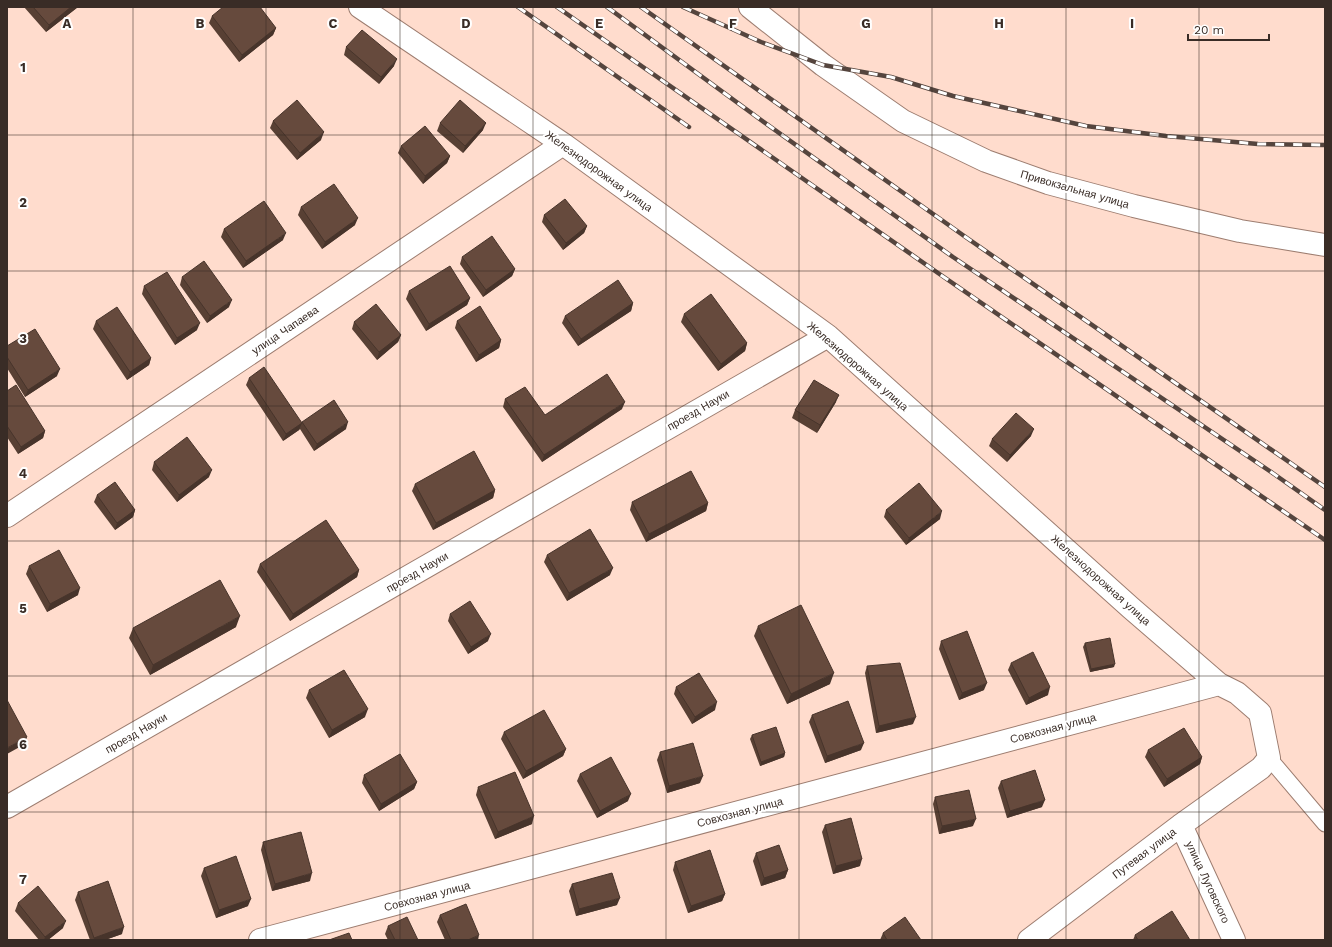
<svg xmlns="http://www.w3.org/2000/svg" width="1332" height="947" font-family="'Work Sans',sans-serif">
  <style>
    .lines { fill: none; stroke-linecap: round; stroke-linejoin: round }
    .lane-casing { stroke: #9d7d70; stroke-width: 17 }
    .street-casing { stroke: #9d7d70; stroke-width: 24 }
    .secondary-casing { stroke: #9d7d70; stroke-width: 24 }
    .lane { stroke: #fff; stroke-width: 15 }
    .street { stroke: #fff; stroke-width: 22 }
    .secondary { stroke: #fff; stroke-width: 22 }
    .rail-casing { stroke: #55453e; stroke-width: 4.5 }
    .rail { stroke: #fff; stroke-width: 3; stroke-dasharray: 9; stroke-linecap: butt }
    .wall { fill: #584034 }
    .shaded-wall { fill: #47342b }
    .building { fill: #664a3d; stroke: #47342b }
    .grid { fill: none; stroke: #392c26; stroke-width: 1; stroke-opacity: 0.55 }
    .labels { text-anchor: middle; stroke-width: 4; stroke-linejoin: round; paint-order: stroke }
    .street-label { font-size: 11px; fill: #392c26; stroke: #fff }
    .grid-label { font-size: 13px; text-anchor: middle; font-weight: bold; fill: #392c26; stroke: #fff; stroke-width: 4; stroke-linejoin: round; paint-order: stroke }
  </style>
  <rect width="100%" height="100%" fill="#ffdccd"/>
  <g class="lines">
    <!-- lane casing -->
    <g class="lane-casing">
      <path id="lane" d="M1269,758L1325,824"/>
    </g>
    <!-- street casing -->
    <g class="street-casing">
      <path id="street" d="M360,7L563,144L828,336L1131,608L1219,684L1237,693L1260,713L1269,758L1261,768L1181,825L1029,940
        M7,516L563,144
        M7,807L828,336
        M1181,825L1234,940
        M260,940L1219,684"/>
    </g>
    <!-- secondary casing -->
    <g class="secondary-casing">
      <path id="secondary" d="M750,7L823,65L903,121L986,161L1048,183L1134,206L1240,231L1325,245"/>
    </g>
    <!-- lane -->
    <use href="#lane" class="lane"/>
    <!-- street -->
    <use href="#street" class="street"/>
    <!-- secondary -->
    <use href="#secondary" class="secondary"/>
    <!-- rail casing -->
    <g class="rail-casing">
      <path id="rail" d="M518,7L689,127
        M557,7L938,273L1325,540
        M607,7L761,120L953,257L1274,474L1325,510
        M641,7L967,238L1325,487
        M683,7L761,42L823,65L891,77L953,96L1086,126L1166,136L1258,144L1325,145"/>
    </g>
    <!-- rail -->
    <use href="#rail" class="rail"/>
  </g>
  <!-- wall -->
  <path class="wall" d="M24,7H78L46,32Z
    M212,16L276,28L273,35L239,62L209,23Z
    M346,47L394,66L379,84L344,55Z
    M273,121L321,140L297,160L270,128Z
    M440,123L483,130L463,153L437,131Z
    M401,146L450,156L447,163L423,184L398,153Z
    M301,207L355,225L322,249L298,215Z
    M544,215L587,226L584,233L563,250L542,222Z
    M224,229L283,240L243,268L221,237Z
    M462,257L515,269L512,276L483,297L460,264Z
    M182,277L229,307L207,323L180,285Z
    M144,286L197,330L175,345L142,294Z
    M409,291L470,298L467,305L426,331L406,299Z
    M633,303L631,311L578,346L562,323L565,316Z
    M684,314L747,343L745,351L718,371L681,322Z
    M96,321L151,358L149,365L127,380L93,329Z
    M457,321L501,340L499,348L476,362L455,328Z
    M354,322L401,335L398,342L377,360L352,329Z
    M7,346L57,376L25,397L7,368Z
    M249,378L302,423V422L346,429L314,451L300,429L299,430L283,441L246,385Z
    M7,391L45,431L43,438L18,454L7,437Z
    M505,399L545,415L622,409L542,462L503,407Z
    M836,402L817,433L792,418L795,410Z
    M1031,436L1007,462L989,446L992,439Z
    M154,462L209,477L177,502L152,470Z
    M415,484L495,490L493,498L433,530L412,491Z
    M97,495L135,510L133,517L115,530L94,502Z
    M632,502L708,503L706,511L646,542L630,510Z
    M886,510L940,519L906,545L884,517Z
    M547,555L610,575L567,601L544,562Z
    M260,564L359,570L357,577L290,621L257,572Z
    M29,566L78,595L47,612L26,574Z
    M450,614L488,641L468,654L448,621Z
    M758,626L830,684L787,704L754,636Z
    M236,627L150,675L129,638L133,628Z
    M941,641L984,690L959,700L939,649Z
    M1085,643L1114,667L1090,672L1083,647Z
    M1011,663L1048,695L1026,705L1008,670Z
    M867,666L913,724L876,733L865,673Z
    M676,687L715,710L692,724L674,694Z
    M309,690L365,717L329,738L306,698Z
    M812,715L861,750L825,763L809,722Z
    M504,732L566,749L563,756L523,779L501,739Z
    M752,735L785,753L784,757L760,766L750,739Z
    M1148,750L1202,757L1200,764L1164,787L1145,757Z
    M660,752L700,783L667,793L657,760Z
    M580,774L628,801L597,818L577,781Z
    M364,775L417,782L414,789L379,811L362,783Z
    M1001,781L1042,807L1007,818L998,788Z
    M478,787L532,824L495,839L476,795Z
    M935,797L973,826L939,834L933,804Z
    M825,825L860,866L833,874L822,832Z
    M263,842L310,881L272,891L261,850Z
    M756,853L788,870L785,878L761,886L753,861Z
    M675,862L725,894L722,901L688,913L673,870Z
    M204,868L248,906L216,918L201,876Z
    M572,884L617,905L576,916L569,891Z
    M78,892L122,934L105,940H90L75,900Z
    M18,903L63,928L48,940H39L15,911Z
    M440,915L478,940H445L437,922Z
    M388,926L418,940H388L385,934Z
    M883,933L921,940H880Z
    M1135,935L1190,940H1133Z"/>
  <!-- shaded-wall -->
  <path class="shaded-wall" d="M71,7H78L46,32L49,25Z
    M276,28L273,35L239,62L242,55Z
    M397,59L394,66L379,84L381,77Z
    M486,123L483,130L463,153L465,146Z
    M324,132L321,140L297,160L300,153Z
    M450,156L447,163L423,184L425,176Z
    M358,218L355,225L322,249L325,242Z
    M587,226L584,233L563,250L566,243Z
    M286,233L283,240L243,268L246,261Z
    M515,269L512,276L483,297L486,290Z
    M470,298L467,305L426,331L429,324Z
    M232,300L229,307L207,323L210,316Z
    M633,303L631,311L578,346L581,339Z
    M200,323L197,330L175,345L177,338Z
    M401,335L398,342L377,360L379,352Z
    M501,340L499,348L476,362L479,355Z
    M747,343L745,351L718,371L721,364Z
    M151,358L149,365L127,380L130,372Z
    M60,369L57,376L25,397L28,390Z
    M839,395L836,402L817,433L820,425Z
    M625,402L622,409L542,462L544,455Z
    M348,422L346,429L314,451L317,444Z
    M302,423L299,430L283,441L286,434Z
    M1034,429L1031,436L1007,462L1010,455Z
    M45,431L43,438L18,454L21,447Z
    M212,470L209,477L177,502L179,495Z
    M495,490L493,498L433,530L436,523Z
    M708,503L706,511L646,542L649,534Z
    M135,510L133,517L115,530L117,523Z
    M942,511L940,519L906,545L909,538Z
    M613,568L610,575L567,601L569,593Z
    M359,570L357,577L290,621L293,614Z
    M80,588L78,595L47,612L50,604Z
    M240,616L236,627L150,675L153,665Z
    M491,634L488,641L468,654L471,647Z
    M1115,664L1114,667L1090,672L1091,669Z
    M834,673L830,684L787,704L791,694Z
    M987,683L984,690L959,700L962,693Z
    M1050,687L1048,695L1026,705L1029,698Z
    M717,702L715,710L692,724L695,717Z
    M368,709L365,717L329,738L332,730Z
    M916,717L913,724L876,733L879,726Z
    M27,737L25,744L7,754V748Z
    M864,743L861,750L825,763L827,756Z
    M566,749L563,756L523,779L526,771Z
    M785,753L784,757L760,766L761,762Z
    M1202,757L1200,764L1164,787L1167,779Z
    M703,776L700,783L667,793L669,786Z
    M417,782L414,789L379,811L381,804Z
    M631,794L628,801L597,818L600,811Z
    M1045,800L1042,807L1007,818L1010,811Z
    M534,816L532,824L495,839L498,832Z
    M976,819L973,826L939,834L942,826Z
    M862,859L860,866L833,874L836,866Z
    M788,870L785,878L761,886L764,878Z
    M312,873L310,881L272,891L275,884Z
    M725,894L722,901L688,913L691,906Z
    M620,898L617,905L576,916L579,909Z
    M251,899L248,906L216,918L219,910Z
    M66,921L63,928L48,940H44L45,937Z
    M124,927L122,934L105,940H93L94,938Z
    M479,935L478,940H468Z"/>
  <!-- building -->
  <path class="building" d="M33,7H71L49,25Z
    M223,7H260L276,28L242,55L212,16Z
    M362,30L397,59L381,77L346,47Z
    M297,100L324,132L300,153L273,121Z
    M460,100L486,123L465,146L440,123Z
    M425,126L450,156L425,176L401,146Z
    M334,184L358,218L325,242L301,207Z
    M565,199L587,226L566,243L544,215Z
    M264,201L286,233L246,261L224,229Z
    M492,236L515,269L486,290L462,257Z
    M204,261L232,300L210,316L182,277Z
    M450,266L470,298L429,324L409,291Z
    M167,272L200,323L177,338L144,286Z
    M618,280L633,303L581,339L565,316Z
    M711,294L747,343L721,364L684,314Z
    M376,304L401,335L379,352L354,322Z
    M480,306L501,340L479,355L457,321Z
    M117,307L151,358L130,372L96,321Z
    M35,329L60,369L28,390L7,357V346Z
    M264,367L302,423L286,434L249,378Z
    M607,374L625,402L544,455L505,399L525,387L545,415Z
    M814,380L839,395L820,425L795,410Z
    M16,385L45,431L21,447L7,426V391Z
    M334,400L348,422L317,444L302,422Z
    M1016,413L1034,429L1010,455L992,439Z
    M187,437L212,470L179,495L154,462Z
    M474,451L495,490L436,523L415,484Z
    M691,471L708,503L649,534L632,502Z
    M115,482L135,510L117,523L97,495Z
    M919,483L942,511L909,538L886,510Z
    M326,520L359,570L293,614L260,564Z
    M590,529L613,568L569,593L547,555Z
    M59,550L80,588L50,604L29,566Z
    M220,580L240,616L153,665L133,628Z
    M470,601L491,634L471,647L450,614Z
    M801,605L834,673L791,694L758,626Z
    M967,631L987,683L962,693L941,641Z
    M1110,638L1115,664L1091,669L1085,643Z
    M1033,652L1050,687L1029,698L1011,663Z
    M900,663L916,717L879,726L867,666Z
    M344,670L368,709L332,730L309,690Z
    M699,673L717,702L695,717L676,687Z
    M7,700L27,737L7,748Z
    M848,701L864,743L827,756L812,715Z
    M544,710L566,749L526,771L504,732Z
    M776,727L785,753L761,762L752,735Z
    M1184,728L1202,757L1167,779L1148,750Z
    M693,743L703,776L669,786L660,752Z
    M400,754L417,782L381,804L364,775Z
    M611,757L631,794L600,811L580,774Z
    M1035,770L1045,800L1010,811L1001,781Z
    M515,772L534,816L498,832L478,787Z
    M969,790L976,819L942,826L935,797Z
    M851,818L862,859L836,866L825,825Z
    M301,832L312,873L275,884L263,842Z
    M779,845L788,870L764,878L756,853Z
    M710,850L725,894L691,906L675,862Z
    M236,856L251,899L219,910L204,868Z
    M612,873L620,898L579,909L572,884Z
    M108,881L124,927L94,938L78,892Z
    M38,886L66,921L45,937L18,903Z
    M466,904L479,935L468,940H451L440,915Z
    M1172,911L1190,940H1138L1135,935Z
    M407,917L418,940H395L388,926Z
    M905,917L921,940H887L883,933Z
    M349,933L352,940H329Z"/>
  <!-- grid -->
  <path class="grid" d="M133,7V940M266,7V940M400,7V940M533,7V940M666,7V940M799,7V940M932,7V940M1066,7V940M1199,7V940M7,135H1325M7,271H1325M7,406H1325M7,541H1325M7,676H1325M7,812H1325"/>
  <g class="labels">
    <!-- street labels -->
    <g class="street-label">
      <text transform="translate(599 171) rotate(36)" y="4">Железнодорожная улица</text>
      <text transform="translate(1075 189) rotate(16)" y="4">Привокзальная улица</text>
      <text transform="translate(285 330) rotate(-34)" y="4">улица Чапаева</text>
      <text transform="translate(858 366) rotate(41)" y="4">Железнодорожная улица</text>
      <text transform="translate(698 410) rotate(-30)" y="4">проезд Науки</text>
      <text transform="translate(417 572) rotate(-30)" y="4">проезд Науки</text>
      <text transform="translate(1101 580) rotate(42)" y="4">Железнодорожная улица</text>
      <text transform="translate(1053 728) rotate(-15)" y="4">Совхозная улица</text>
      <text transform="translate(136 733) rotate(-30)" y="4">проезд Науки</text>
      <text transform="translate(740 812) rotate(-15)" y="4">Совхозная улица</text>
      <text transform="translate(1144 853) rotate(-37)" y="4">Путевая улица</text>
      <text transform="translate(1208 882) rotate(65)" y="4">улица Луговского</text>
      <text transform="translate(427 896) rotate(-15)" y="4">Совхозная улица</text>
    </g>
  </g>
  <g class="grid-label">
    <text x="67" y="28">A</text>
    <text x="200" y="28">B</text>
    <text x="333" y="28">C</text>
    <text x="466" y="28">D</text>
    <text x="599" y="28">E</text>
    <text x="733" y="28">F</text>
    <text x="866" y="28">G</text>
    <text x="999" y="28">H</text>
    <text x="1132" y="28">I</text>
    <text x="23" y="72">1</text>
    <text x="23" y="207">2</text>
    <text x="23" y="343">3</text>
    <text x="23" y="478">4</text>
    <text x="23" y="613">5</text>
    <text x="23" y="749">6</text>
    <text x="23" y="884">7</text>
  </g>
  <!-- border -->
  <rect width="1332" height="947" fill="none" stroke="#392c26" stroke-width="16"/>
  <!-- scale -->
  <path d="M1188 34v6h81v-6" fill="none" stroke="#392c26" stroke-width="2"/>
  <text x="1194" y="34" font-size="12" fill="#392c26" stroke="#ffffff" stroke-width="3" paint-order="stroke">20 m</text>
</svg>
